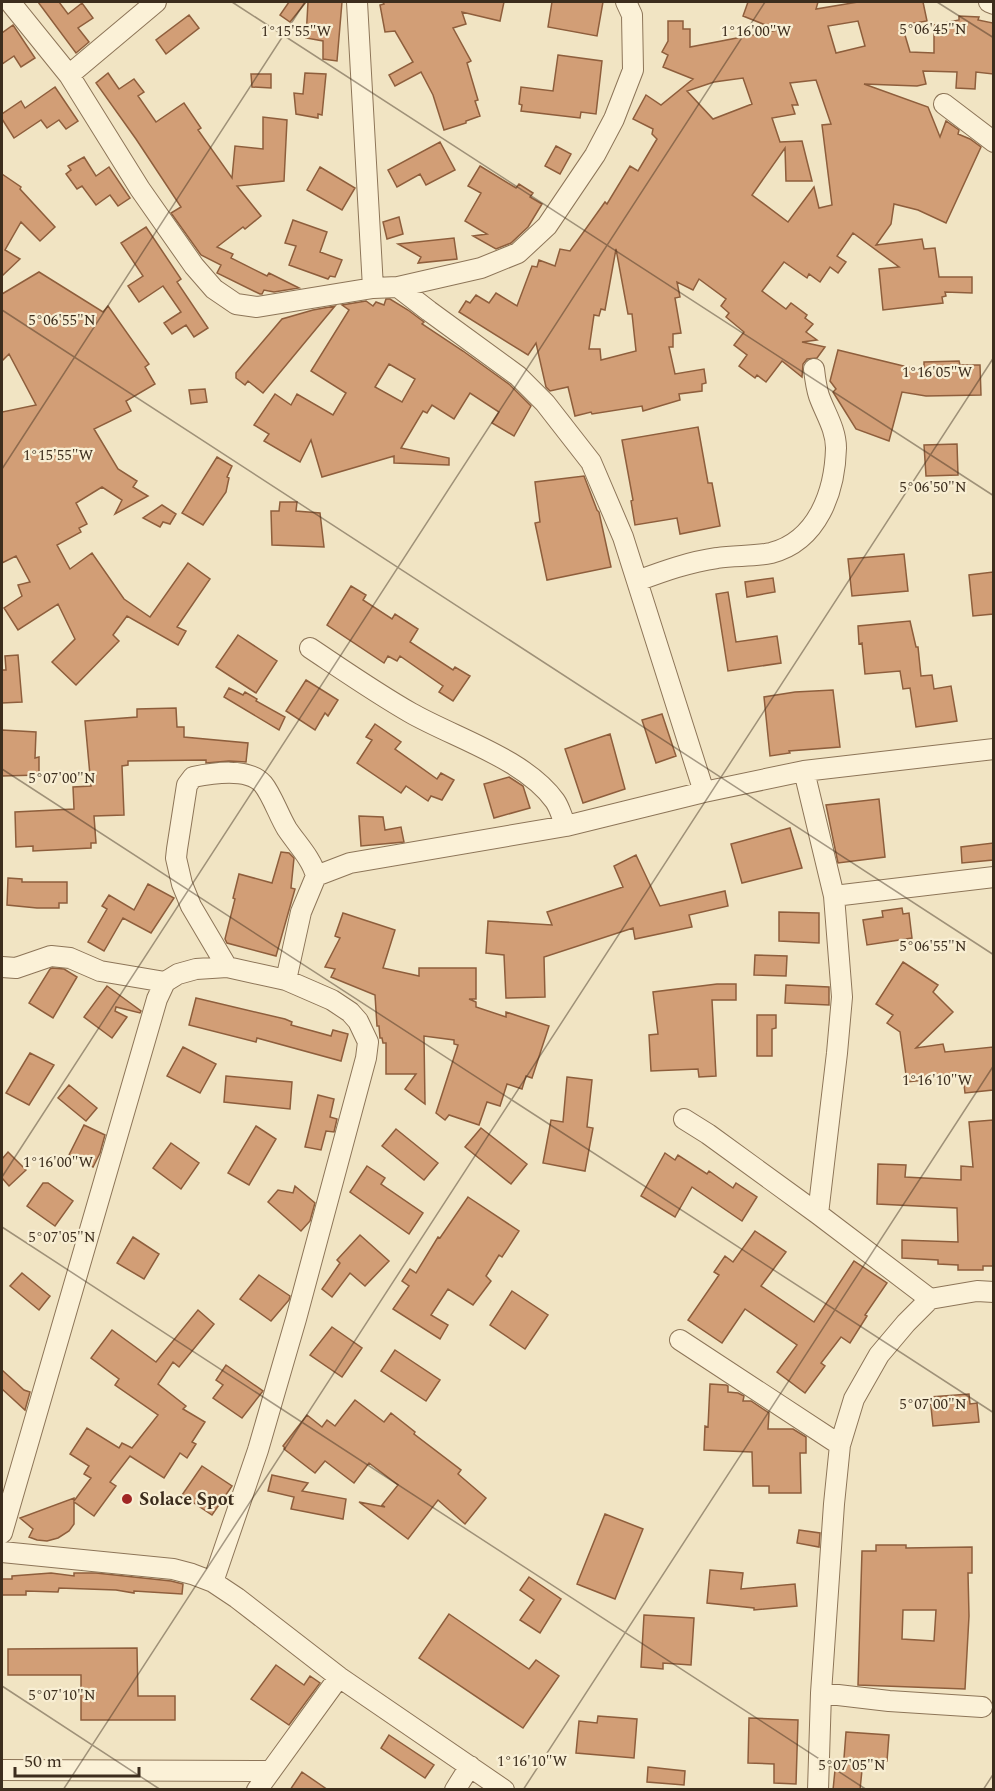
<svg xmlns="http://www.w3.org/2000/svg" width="995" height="1791" font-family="Spectral,serif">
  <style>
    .building { fill: #d29e76; stroke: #8e5e3c; stroke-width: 1.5; fill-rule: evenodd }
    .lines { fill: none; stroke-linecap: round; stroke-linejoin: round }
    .minor-casing { stroke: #8d7558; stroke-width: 22 }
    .minor { stroke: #fbf1d7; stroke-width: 20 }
    .ticks { fill: none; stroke: #3c2d1d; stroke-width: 1.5; stroke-opacity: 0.45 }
    .poi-dot { fill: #a02624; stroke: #f8eed3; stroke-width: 2 }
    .labels { text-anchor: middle; stroke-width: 4.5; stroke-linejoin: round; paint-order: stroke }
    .poi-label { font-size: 18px; font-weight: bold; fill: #3c2d1d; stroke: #f8eed3; text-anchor: start }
    .ticks-label { font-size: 15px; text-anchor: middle; fill: #3c2d1d; stroke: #f8eed3; stroke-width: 4.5; stroke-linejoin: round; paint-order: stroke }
  </style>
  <rect width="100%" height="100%" fill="#f1e4c3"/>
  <!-- building -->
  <path class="building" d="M38,2H59L68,14L82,3L93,18L78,28L89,42L76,53Z
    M289,2H306L290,22L280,15Z
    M308,2H342L337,61L323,59V41L306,38Z
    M383,2H504L500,21L462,12L466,24L453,28L471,61L467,63L478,100L475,101L480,116L466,121V123L444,130L433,95L421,72L395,86L389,75L413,62L395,31L385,32L380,5L384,4Z
    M552,2H603L597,36L548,27Z
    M748,2H818L816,9L858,2H923L927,21L902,25L910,52L934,53V25L959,20V16L979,17L978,20L993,23V74L976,72L975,89L956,88L957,72L923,71L926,84L917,86L864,84L928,107L940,137L946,121L959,130L958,134L970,139L981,147L946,223L918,210L894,204L891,224L876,245L922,239L924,249L935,248L939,277H972V293L945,292L946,296L942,297L943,303L883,310L879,269L899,267L853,233L837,256L846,262L838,273L830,267L820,282L809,274L807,278L784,262L762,291L786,309L791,303L807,315L805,318L813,324L806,332L817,340L802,342L825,347L817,358L807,359L803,364L802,377L782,361L766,382L757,375L755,378L739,366L747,355L734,345L744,332L726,317L729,313L721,306L726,299L699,279L693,290L677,282L680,297L675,298L681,333L673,334V347H669L675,374L704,369L706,383L702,384V391L679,394L680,400L643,411L642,406L592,414L591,412L575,416L568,387L550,391L546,387L536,343L528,355L459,312L466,301L470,303L476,295L489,303L496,293L517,306L532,266L537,267L539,260L555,266L560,249L570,251L605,202L607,204L630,166L638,171L657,139L652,134L653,129L633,119L646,95L661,105L693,79L663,67L668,55L662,52L668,41V21H683V29H690V47L778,30L743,16ZM858,21L865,46L836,53L828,26ZM743,78L752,104L713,119L687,91L714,82ZM816,80L831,124L822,125L832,205L819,208L814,187L788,222L752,195L785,148L786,181H812L802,141L780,142L772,118L795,114L792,105H798L790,83ZM616,249L628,314H632L636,351L601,360L600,349H589L594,315L599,316L601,309L605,310Z
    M189,15L199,28L166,54L156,40Z
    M13,25L35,58L21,67L14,56L2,64V33Z
    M558,55L602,61L596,114L581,112L580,118L521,111L522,105L519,104L521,87L553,91Z
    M108,73L119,89L134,79L144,92L138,96L156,122L184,103L201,128L198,130L232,178L235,146L263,149V117L287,120L284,181L237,186L261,216L245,229L243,227L217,247L233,254L231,258L267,276L269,273L299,288L274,292L264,290L262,294H260L217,273L221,265L201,255L171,213L181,207L136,139L96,83Z
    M305,73L326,74L322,115L318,114V118L296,114L294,93L303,94Z
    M251,74H271V88L252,87Z
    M55,87L78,121L66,129L59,120L47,128L41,120L14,138L2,119V114L21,101L25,108Z
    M440,142L455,170L426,185L420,174L397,187L388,170Z
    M556,146L571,154L560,174L545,166Z
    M84,157L96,176L109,167L130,198L118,206L110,195L96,205L82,186L77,189L66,174L71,170L68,166Z
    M480,166L516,188L519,184L533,193L530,197L542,204L528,227L511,243L496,249L473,236L487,234L465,221L481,193L468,186Z
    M320,167L355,188L342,210L307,190Z
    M2,174L21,187L20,189L55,227L40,241L21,222L5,250L20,259L2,276Z
    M399,217L403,234L387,239L383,222Z
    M293,220L327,232L320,252L342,260L335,277L330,276L328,279L289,265L296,246L285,243Z
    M146,227L181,279L177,282L208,328L194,337L186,325L172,334L164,323L181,312L163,286L139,302L128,286L143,276L121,243Z
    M454,238L457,259L418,263L421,257L398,244Z
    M39,272L103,312L108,306L149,364L145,367L155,384L126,401L131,411L94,429L118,469L137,481L133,487L148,496L115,514L122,500L102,487L76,503L87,524L79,528L81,532L57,545L70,569L92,553L124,599L150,617L188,563L210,579L177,627L186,631L178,645L127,616L113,635L119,641L76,685L52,662L75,639L58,604L18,630L4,608L22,596L18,585L30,582L16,556L2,563V412L36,405L9,354L2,361V294Z
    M386,299H390L408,310L424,322L422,324L463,351L510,385L531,406L514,436L492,423L499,412L470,393L454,419L432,405L427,413L423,411L401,448L449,458V465L394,463V456L322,477L311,440L300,462L264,441L269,434L254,425L275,394L291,405L297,394L333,415L346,393L311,371L349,310L342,305L366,301L373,306L376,302L384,305ZM389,364L415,379L402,402L375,387Z
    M335,306L263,393L248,381L245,385L236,378V373L282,319L313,310Z
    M838,350L924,371V362L959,361L960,365H980L981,395L926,396L902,392L889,441L856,429L833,392L836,389L830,381Z
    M205,389L207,402L191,404L189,390Z
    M698,427L708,483H712L720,526L680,534L677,518L635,525L631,501L633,500L622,440Z
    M957,444L958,475L926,476L924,445Z
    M217,457L232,466L227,477L229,478L226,492L203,525L182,513Z
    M584,476L597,510L599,512L611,567L547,580L535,523L540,522L535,482Z
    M280,502H297L296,511L320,513L324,547L272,545L271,511H279Z
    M162,505L176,514L170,524L163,522L160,527L143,518Z
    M904,554L908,591L852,596L848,559Z
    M993,572V614L973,616L969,575Z
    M773,578L775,592L747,597L745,582Z
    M351,586L366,595L363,600L392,619L395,614L418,629L410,642L453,670L455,667L470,676L453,701L439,692L443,686L400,656L397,661L388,656L384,663L327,625Z
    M728,592L736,642L777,636L781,663L728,671L716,594Z
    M910,621L916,647H918L921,676L932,675L934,689L951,686L957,721L916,727L910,688L903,689L900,671L865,674L862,643L859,644L858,626Z
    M238,635L277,661L256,693L216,667Z
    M18,655L22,702L2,703V670H6L5,656Z
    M306,680L338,700L328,716L325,713L315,730L286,711Z
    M229,688L243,695L245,692L257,699L256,701L285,717L279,730L224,697Z
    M833,690L840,747L789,751L790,753L770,756L764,697L795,692Z
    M176,708L177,727H184V737L248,743L246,762L229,761L206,763V760L128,761V765L122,766L124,815L94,816L96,843H91V848L33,851V846L16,847L15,812L74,809L73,787L91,786L85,721L137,717V709Z
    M662,714L676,756L656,763L642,720Z
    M375,724L401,742L395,749L437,779L441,773L454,780L442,800L431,796L428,801L406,786L401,793L357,763L372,740L366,737Z
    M2,730L36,732L35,758L39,757V775L2,776Z
    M610,734L625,789L583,803L565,749Z
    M509,777L523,786L530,808L494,818L484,784Z
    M879,799L885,857L838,863L826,805Z
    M359,816L383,817L385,830L401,827L404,842L361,846Z
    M790,828L802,868L742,883L731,844Z
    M993,843V860L962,863L961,847Z
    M281,852L289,853L294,858L291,888L295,889L276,956L227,943L225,939L235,899L233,898L239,874L272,883Z
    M636,855L660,906L725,891L728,906L689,915L692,927L635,939L633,928L544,957L545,997L506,998L504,955L486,953L488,921L552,925L547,912L623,887L614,866Z
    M8,878L22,879V882H67V903H59V908H37L7,905Z
    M148,884L174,898L151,933L123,918L104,951L88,942L107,909L102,906L109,895L134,910Z
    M902,908L903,914L909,913L912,938L867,945L863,920L883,917L882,911Z
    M779,912L819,913V943L779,941Z
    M343,913L395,930L383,968L419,976V968H476V999H469L476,1002V1007L506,1017V1012L549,1026L532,1078L526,1076L522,1089L507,1084L500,1106L487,1102L479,1125L449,1115L445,1120L436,1113L458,1045L454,1044V1040L424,1036L425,1104L405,1089L416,1074H386V1043H383L382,1038H380L379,1026H377L375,995L331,977L335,969L325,967L340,938L335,936Z
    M755,955L787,956L786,976L754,975Z
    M903,962L938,985L933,992L953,1012L916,1048L943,1044L945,1052L993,1047V1090L965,1093L963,1076L907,1082L900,1032L887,1023L893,1015L876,1004Z
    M52,968L64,969L77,977L53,1018L29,1003L50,969Z
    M717,984H736V1000H712L716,1076L699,1077L698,1069L651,1071L649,1035L658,1034L653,992Z
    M786,985L829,987V1005L785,1003Z
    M107,986L141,1011L140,1013L116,1007L115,1011L127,1017L112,1038L84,1017Z
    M196,998L285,1019L292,1022L291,1025L331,1036L333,1030L348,1034L341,1061L257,1038L256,1042L189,1025Z
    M757,1015H776V1028L772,1029V1056H757Z
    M183,1047L216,1064L200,1093L167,1076Z
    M30,1053L54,1065L29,1105L6,1093Z
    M226,1076L292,1082L290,1109L224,1102Z
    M567,1077L592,1080L587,1127L593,1128L585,1171L543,1163L551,1120L563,1122Z
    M69,1085L97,1108L86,1121L58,1098Z
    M318,1095L334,1099L330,1117L337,1119L334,1132L326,1131L321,1150L305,1147Z
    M993,1120V1266H983V1270H958V1265L938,1264V1260L902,1258V1240L958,1242L957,1208L877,1204L878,1164L906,1165L905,1177L961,1180V1166L973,1167L969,1122Z
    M84,1125L105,1135L100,1153L93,1167L69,1155Z
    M256,1126L276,1139L249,1185L228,1173Z
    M481,1128L527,1164L511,1184L465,1147Z
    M396,1129L438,1163L424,1180L382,1146Z
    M171,1143L199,1163L181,1189L153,1168Z
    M8,1152L26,1170L9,1186L2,1178V1159Z
    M665,1153L675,1160L678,1155L707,1174L709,1171L733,1188L736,1183L757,1197L742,1221L692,1187L675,1217L641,1196Z
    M367,1166L385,1178L381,1184L423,1213L409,1234L350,1192Z
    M43,1183H48L73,1201L55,1226L27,1206Z
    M295,1186L315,1203L310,1221L301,1231L268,1202L278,1190L293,1193Z
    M468,1197L519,1231L502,1257L499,1255L486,1276L491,1281L473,1305L448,1289L431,1315L448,1325L440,1339L393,1309L409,1286L402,1281L410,1269L416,1273L438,1237L440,1238Z
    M755,1231L786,1252L761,1286L814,1322L854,1261L887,1283L865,1315L867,1316L850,1343L841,1337L821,1363L825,1366L805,1393L777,1372L797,1345L745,1309L722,1343L688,1320L719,1275L714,1272L725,1256L733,1262Z
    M360,1235L389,1261L365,1286L350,1273L332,1297L322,1289L340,1263L337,1260Z
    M133,1237L159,1254L144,1279L117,1263Z
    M22,1273L50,1296L39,1310L10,1286Z
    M259,1275L290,1296L289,1300L271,1321L240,1299Z
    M512,1291L548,1315L525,1349L490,1325Z
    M198,1310L214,1324L179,1367L173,1362L158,1384L186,1406L183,1409L205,1422L192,1442L196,1444L187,1458L180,1453L164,1478L130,1456L110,1482L116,1486L94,1516L74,1502V1524L69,1531L58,1538L47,1541L37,1540L29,1537L33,1529L20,1518L74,1498V1501L91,1478L84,1474L89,1466L70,1454L87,1428L119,1448L122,1443L132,1448L158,1415L115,1385L119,1379L91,1358L112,1330L156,1362Z
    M332,1327L362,1348L342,1377L310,1355Z
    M395,1350L440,1380L426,1401L381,1371Z
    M226,1365L263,1391L242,1418L213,1398L223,1385L216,1380Z
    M2,1370L24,1390L30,1392L25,1410L2,1389Z
    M710,1384L726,1385L728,1386V1392L738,1393L744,1396L743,1401H751L769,1413L768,1429H793L806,1437V1453H800L801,1493H769V1486H753L752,1452L704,1450L705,1426L708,1427Z
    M969,1394L970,1404L977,1403L979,1422L933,1426L930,1397Z
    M355,1400L384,1422L391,1413L415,1432L414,1434L461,1470L458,1474L486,1498L465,1524L438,1500L408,1539L359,1502L385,1507L382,1505L398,1485L369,1463L354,1483L325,1461L315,1473L284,1449L285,1448L283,1446L307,1415L322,1427L327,1420L335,1426Z
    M202,1466L232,1486L212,1515L182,1495Z
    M272,1475L308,1483L302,1491L346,1499L343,1519L291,1509L294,1497L268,1491Z
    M605,1514L643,1529L615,1599L577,1584Z
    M799,1530L820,1533L819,1547L797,1543Z
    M876,1545H906V1548L972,1547V1573H968L969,1616L965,1689L858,1685L862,1551H876ZM903,1610H936L934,1641L902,1639Z
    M710,1570L743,1573L741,1589L795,1584L797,1606L754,1610V1608L707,1603Z
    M51,1573L74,1576V1573H96L171,1581L183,1584L182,1594L134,1591V1593L116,1590L59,1588L58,1592L26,1591V1595H2V1579H12V1576Z
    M529,1577L561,1599L540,1633L520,1620L534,1600L520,1590Z
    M449,1614L529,1669L536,1660L559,1676L523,1728L419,1658Z
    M644,1615L694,1618L691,1665L663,1663V1669L641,1667Z
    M137,1648L138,1696H175V1720H81V1675H8V1649Z
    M276,1665L304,1685L310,1676L320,1683L289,1725L251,1699Z
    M598,1716L637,1719L634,1758L576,1753L579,1721L597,1723Z
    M749,1718L798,1720L796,1784L774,1783V1764L748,1763Z
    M846,1732L889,1735L887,1761L863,1760L860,1790H833L835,1770L843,1771Z
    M389,1735L434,1765L425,1778L381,1748Z
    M648,1767L685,1771L684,1785L647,1782Z
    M302,1772L328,1790H290Z"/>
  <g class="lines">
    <!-- minor casing -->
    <g class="minor-casing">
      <path id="minor" d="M10,2L69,75L140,189L194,266L214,289L236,304L257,307L373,288L398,287L481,268L518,253L547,226L595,155L614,119L633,70L632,15L626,2
        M357,2L373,288
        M989,2L994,4
        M69,75L156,2
        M944,104L994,142
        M398,287L429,311L518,376L545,403L591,462L623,537L704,792
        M637,581C664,571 689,562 717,558C735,555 753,557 771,553C818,541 835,491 836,448C836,429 825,413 819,396C816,387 815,378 814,369
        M310,648C343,670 376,693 411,713C455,738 525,759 555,801C560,808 562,818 566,826
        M804,771L834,896L842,997L837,1053L818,1214
        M834,896L994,877
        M2,967L16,968L51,956L70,958L100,971L165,982
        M227,967L191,906L182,884L176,858L177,849L187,785L193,777C213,773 248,767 263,784C272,795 279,816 287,829C297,844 312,859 316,876
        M684,1119L708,1134L818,1214L930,1299
        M680,1340L840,1445
        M2,1533L157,999L165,982L178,974L196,969L227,967L286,980L301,912L316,876L350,863L566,826L704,792L804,771L994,749
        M2,1552L173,1569L192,1574L213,1582L237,1598L339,1677L504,1790
        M213,1582L258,1450L296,1319L366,1058L368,1042L358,1021L350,1012L332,1000L286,980
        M821,1693L889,1701L982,1707
        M2,1770L271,1771
        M257,1790L339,1677
        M455,1790L470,1766
        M818,1790L821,1693L834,1504L840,1445L854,1399L879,1355L906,1323L930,1299L977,1291L994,1292"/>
    </g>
    <!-- minor -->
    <use href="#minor" class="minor"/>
  </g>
  <!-- ticks -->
  <path class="ticks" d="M232,2L994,496M937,2L994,38M2,310L994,955M2,469L305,2M2,769L994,1413M2,1177L765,2M2,1227L867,1790M2,1686L161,1790M63,1790L994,357M523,1790L994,1065M983,1790L994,1773"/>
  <!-- markers -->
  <circle class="poi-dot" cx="127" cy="1499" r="6"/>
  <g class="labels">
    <!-- poi labels -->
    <g class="poi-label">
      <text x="139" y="1505">Solace Spot</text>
    </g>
  </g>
  <g class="ticks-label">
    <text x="933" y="34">5°06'45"N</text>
    <text x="296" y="36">1°15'55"W</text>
    <text x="756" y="36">1°16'00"W</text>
    <text x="62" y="325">5°06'55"N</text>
    <text x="937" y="377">1°16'05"W</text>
    <text x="58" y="460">1°15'55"W</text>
    <text x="933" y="492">5°06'50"N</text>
    <text x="62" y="783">5°07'00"N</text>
    <text x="933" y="951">5°06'55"N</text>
    <text x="937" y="1085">1°16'10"W</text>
    <text x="58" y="1167">1°16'00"W</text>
    <text x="62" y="1242">5°07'05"N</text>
    <text x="933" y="1409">5°07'00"N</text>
    <text x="62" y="1700">5°07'10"N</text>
    <text x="532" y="1766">1°16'10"W</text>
    <text x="852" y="1770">5°07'05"N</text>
  </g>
  <!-- border -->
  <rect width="995" height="1791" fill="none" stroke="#3c2d1d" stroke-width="6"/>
  <!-- scale -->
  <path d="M15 1767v9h124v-9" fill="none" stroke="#3c2d1d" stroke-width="3"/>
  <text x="24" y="1767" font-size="18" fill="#3c2d1d" stroke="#f8eed3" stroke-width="4.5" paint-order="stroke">50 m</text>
</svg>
